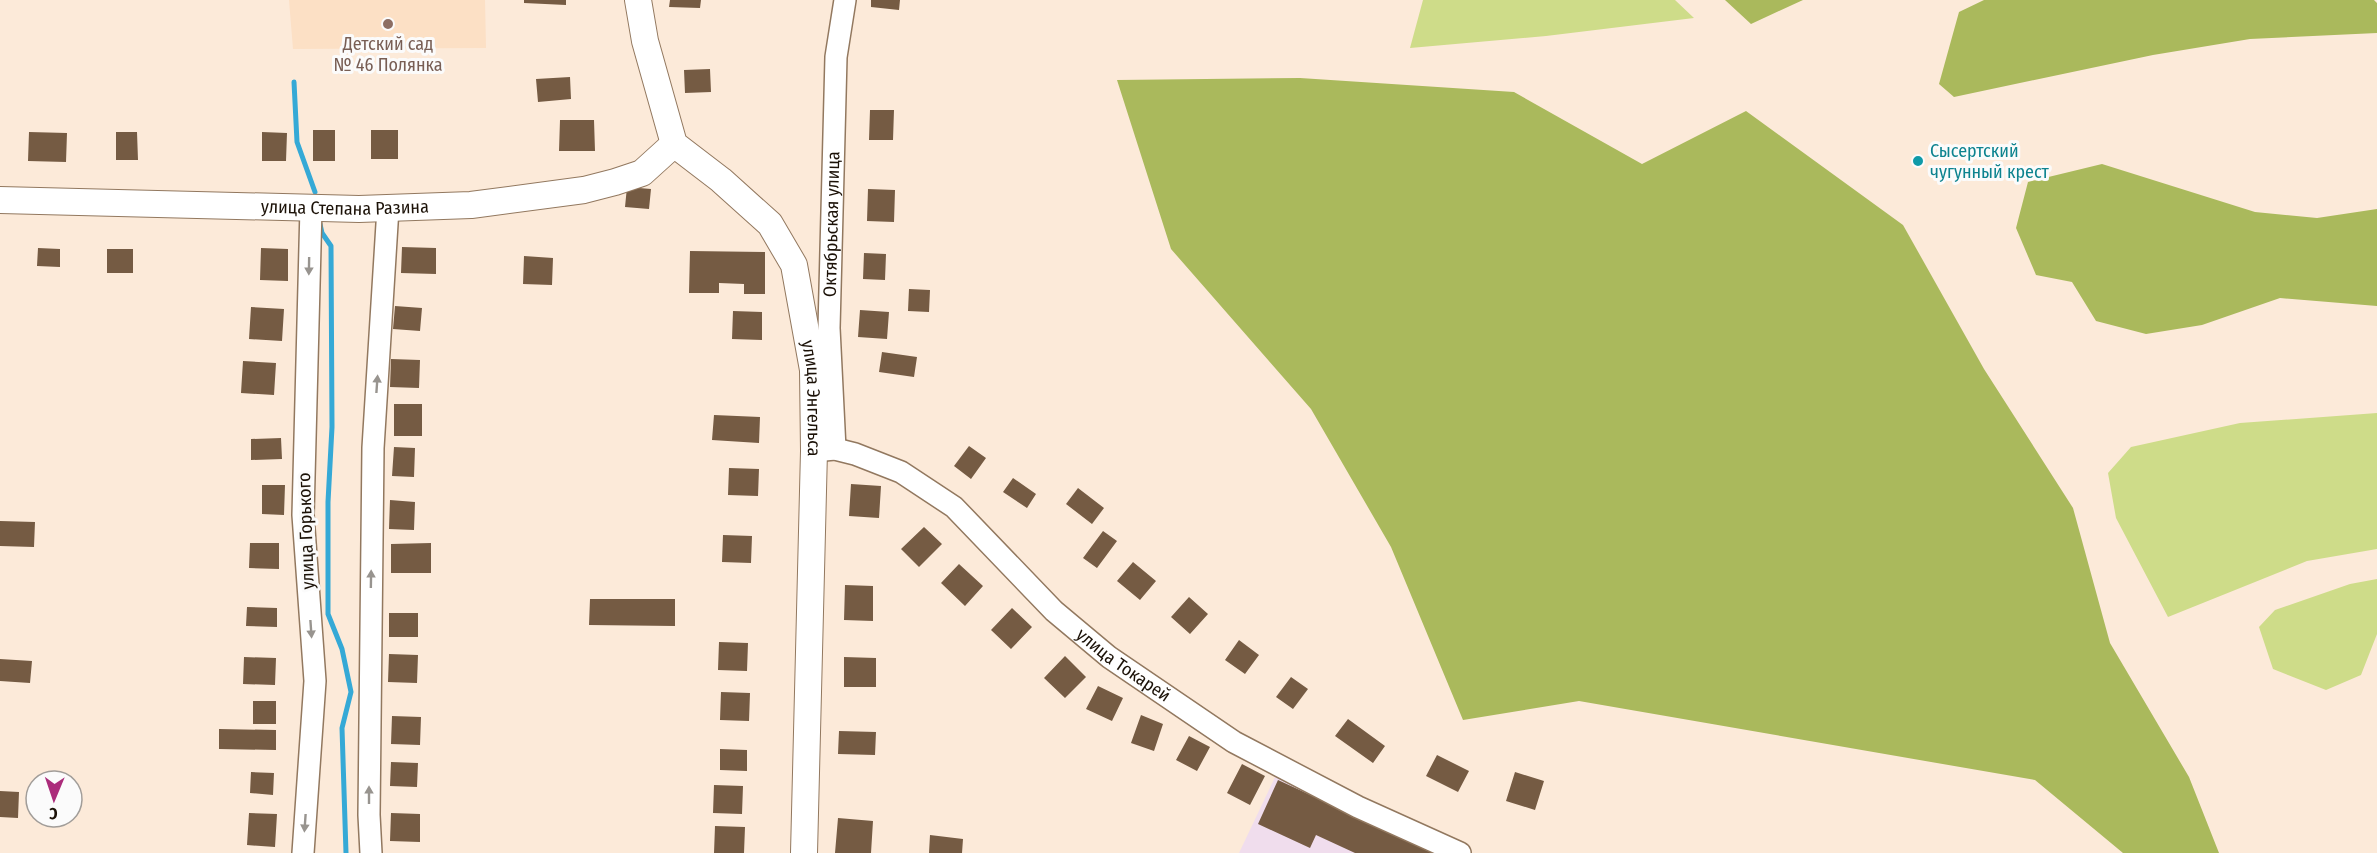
<svg xmlns="http://www.w3.org/2000/svg" width="2377" height="853" font-family="'Fira Sans Condensed',sans-serif">
  <style>
    .industrial { fill: #f0dded }
    .built { fill: #fce0c5 }
    .green { fill: #cedc89 }
    .forest { fill: #aab95c }
    .lines { fill: none; stroke-linecap: round; stroke-linejoin: round }
    .stream { stroke: #35a9d6; stroke-width: 5 }
    .building { fill: #755b43 }
    .minor-casing { stroke: #92785f; stroke-width: 24 }
    .tertiary-casing { stroke: #92785f; stroke-width: 28 }
    .minor { stroke: #fff; stroke-width: 21 }
    .tertiary { stroke: #fff; stroke-width: 26 }
    .oneway { fill: #98948f }
    .education-dot { fill: #8d6e63; stroke: #fbfbfb; stroke-width: 2 }
    .culture-dot { fill: #0f9aa8; stroke: #fbfbfb; stroke-width: 2 }
    .labels { text-anchor: middle; stroke-width: 6; stroke-linejoin: round; paint-order: stroke }
    .education-label { font-size: 18px; fill: #785e54; stroke: #fbfbfb }
    .culture-label { font-size: 18px; fill: #0d838f; stroke: #fbfbfb; text-anchor: start }
    .street-label { font-size: 18px; fill: #1b1107; stroke: #fbfbfb }
  </style>
  <rect width="100%" height="100%" fill="#fcead9"/>
  <!-- industrial -->
  <path class="industrial" d="M1276,775L1456,853H1239Z"/>
  <!-- built -->
  <path class="built" d="M289,0H485L486,48L293,49Z"/>
  <!-- green -->
  <path class="green" d="M1423,0H1675L1694,18L1546,36L1410,48Z
    M2377,413V549L2307,561L2168,617L2116,518L2108,473L2131,447L2240,423Z
    M2377,579V634L2361,675L2326,690L2273,669L2259,627L2275,610L2350,584Z"/>
  <!-- forest -->
  <path class="forest" d="M1725,0H1803L1751,24Z
    M1984,0H2374L2377,3V33L2250,39L2153,55L1954,97L1939,84L1959,12Z
    M1300,78L1514,92L1642,164L1746,111L1903,225L1984,369L2073,508L2110,643L2189,777L2219,853H2123L2035,780L1579,701L1463,720L1391,547L1311,409L1171,249L1117,80Z
    M2102,164L2255,212L2317,218L2377,209V306L2280,298L2202,325L2146,334L2096,321L2072,282L2036,275L2016,228L2028,182Z"/>
  <g class="lines">
    <!-- stream -->
    <path class="stream" d="M294,82L297,142L315,192
      M320,224L322,233L331,246L332,427L328,502V614L342,649L351,692L342,728L346,853"/>
  </g>
  <!-- building -->
  <path class="building" d="M524,0H566V5L524,3Z
    M670,0H701L700,8L669,7Z
    M871,0H900L899,10L871,7Z
    M710,69L711,92L685,93L684,70Z
    M570,77L571,99L538,102L536,79Z
    M870,110H894L893,140H869Z
    M560,120H594L595,151H559Z
    M313,130H335V161H313Z
    M371,130H398V159H371Z
    M29,132L67,133L66,162L28,161Z
    M116,132H137L138,160H116Z
    M262,132L287,133L286,161H262Z
    M627,187L651,189L649,209L625,207Z
    M868,189L895,190L894,222L867,221Z
    M402,247L436,248V274L401,273Z
    M38,248L60,249V267L37,266Z
    M261,248L288,249V281L260,280Z
    M107,249H133V273H107Z
    M690,251L765,252V294H744V284L719,283V293H689Z
    M864,253L886,254L885,280L863,279Z
    M524,256L553,258L552,285L523,284Z
    M909,289L930,290L929,312L908,311Z
    M395,306L422,308L420,331L393,329Z
    M251,307L284,309L282,341L249,339Z
    M860,310L889,312L887,339L858,337Z
    M733,311L762,312V340L732,339Z
    M882,352L917,357L914,377L879,372Z
    M391,359L420,360L419,388L390,387Z
    M243,361L276,363L274,395L241,393Z
    M394,404H422V436H394Z
    M714,415L760,417L759,443L712,440Z
    M281,438L282,459L251,460V439Z
    M969,446L986,458L971,479L954,466Z
    M394,447L415,448L414,477L392,476Z
    M729,468L759,469L758,496L728,495Z
    M1013,478L1036,494L1027,508L1003,492Z
    M851,484L881,486L879,518L849,516Z
    M262,485H285L284,515L262,514Z
    M1078,488L1104,508L1092,524L1066,504Z
    M390,500L415,502L414,530L389,529Z
    M0,521L35,522L34,547L0,546Z
    M924,527L942,544L919,567L901,549Z
    M1103,531L1117,541L1097,568L1083,558Z
    M723,535L752,536L751,563L722,562Z
    M250,543H279V569L249,568Z
    M431,543V573H391V544Z
    M1133,562L1156,581L1140,600L1117,581Z
    M959,564L983,586L965,606L941,583Z
    M845,585L873,586V621L844,620Z
    M1189,597L1208,614L1190,634L1171,617Z
    M590,599H675V626L589,625Z
    M247,607L277,608V627L246,626Z
    M1012,608L1032,627L1011,649L991,630Z
    M389,613H418V637H389Z
    M1239,640L1259,655L1245,674L1225,660Z
    M719,642L748,643L747,671L718,670Z
    M389,654L418,655L417,683L388,682Z
    M1065,656L1086,677L1065,698L1044,678Z
    M244,657L276,658L275,685L243,684Z
    M844,657L876,658V687H844Z
    M0,659L32,661L30,683L0,681Z
    M1291,677L1308,689L1293,709L1276,697Z
    M1098,686L1123,698L1112,721L1086,709Z
    M721,692L750,693L749,721L720,720Z
    M253,701H276V724H253Z
    M1141,715L1163,724L1154,751L1131,743Z
    M392,716L421,717L420,745L391,744Z
    M1348,719L1385,746L1373,763L1335,736Z
    M219,729L276,730V750L219,749Z
    M839,731L876,732L875,755L838,754Z
    M1189,736L1210,747L1197,771L1176,760Z
    M720,749L747,750V771L720,770Z
    M1437,755L1469,771L1458,792L1426,776Z
    M391,762L418,763L417,787L390,786Z
    M1242,764L1265,776L1250,805L1227,793Z
    M251,772L274,773L273,795L250,793Z
    M1515,772L1544,781L1535,810L1506,801Z
    M1278,780L1436,853H1355L1316,835L1310,848L1258,824Z
    M714,785L743,786L742,814L713,813Z
    M0,791L19,792L18,818L0,817Z
    M249,813L277,814L275,847L247,845Z
    M391,813L420,814V842L390,841Z
    M838,818L873,821L871,853H835Z
    M715,826L745,827L744,853H714Z
    M930,835L963,839L962,853H929Z"/>
  <g class="lines">
    <!-- minor casing -->
    <g class="minor-casing">
      <g id="minor">
        <path id="s1" d="M835,449L829,328L836,57L845,0"/>
        <path id="s2" d="M814,451L835,449L855,454L901,472L954,507L1054,611L1109,657L1234,742L1358,807L1460,853"/>
        <path d="M303,853L315,681L303,515L311,208"/>
        <path d="M371,853L369,815L373,448L388,208"/>
      </g>
    </g>
    <!-- tertiary casing -->
    <g class="tertiary-casing">
      <g id="tertiary">
        <path id="s3" d="M638,0L645,41L674,144L721,180L770,224L794,265L813,370L814,451L804,853"/>
        <path id="s4" d="M0,200L359,209L471,205L584,190L615,182L642,173L674,144"/>
      </g>
    </g>
    <!-- minor -->
    <use href="#minor" class="minor"/>
    <!-- tertiary -->
    <use href="#tertiary" class="tertiary"/>
  </g>
  <!-- one-way arrows -->
  <defs><path id="oneway-solid" d="M-6-.8H1V-3.2L6.5 0L1 3.2V.8H-6Z" transform="scale(1.5)"/></defs>
  <g class="oneway">
    <use href="#oneway-solid" transform="translate(309 266) rotate(91)"/>
    <use href="#oneway-solid" transform="translate(377 384) rotate(-86)"/>
    <use href="#oneway-solid" transform="translate(371 579) rotate(-89)"/>
    <use href="#oneway-solid" transform="translate(311 629) rotate(86)"/>
    <use href="#oneway-solid" transform="translate(369 795) rotate(-90)"/>
    <use href="#oneway-solid" transform="translate(305 823) rotate(94)"/>
  </g>
  <!-- markers -->
  <circle class="education-dot" cx="388" cy="24" r="6"/>
  <circle class="culture-dot" cx="1918" cy="161" r="6"/>
  <g class="labels">
    <!-- education labels -->
    <g class="education-label">
      <text x="388" y="50">Детский сад<tspan x="388" dy="21">№ 46 Полянка</tspan></text>
    </g>
    <!-- culture labels -->
    <g class="culture-label">
      <text x="1930" y="157">Сысертский<tspan x="1930" dy="21">чугунный крест</tspan></text>
    </g>
    <!-- street labels -->
    <g class="street-label">
      <text dy="6" stroke="none"><textPath href="#s4" startOffset="345">улица Степана Разина</textPath></text>
      <text dy="6" stroke="none"><textPath href="#s1" startOffset="225">Октябрьская улица</textPath></text>
      <text dy="6" stroke="none"><textPath href="#s3" startOffset="456">улица Энгельса</textPath></text>
      <text transform="translate(306 531) rotate(-92)" y="6">улица Горького</text>
      <text dy="6" stroke="none"><textPath href="#s2" startOffset="387">улица Токарей</textPath></text>
    </g>
  </g>
  <!-- north arrow -->
  <g transform="translate(54 799) rotate(182)"><circle r="28" fill="#fbfbfb" stroke="#a19d99" stroke-width="1.5"/>
  <path d="M0-4.5L10 22L0 15L-10 22Z" fill="#ab2c7b"/>
  <text y="-9" font-size="16" font-weight="bold" text-anchor="middle" fill="#1b1107">С</text>
  </g>
</svg>
